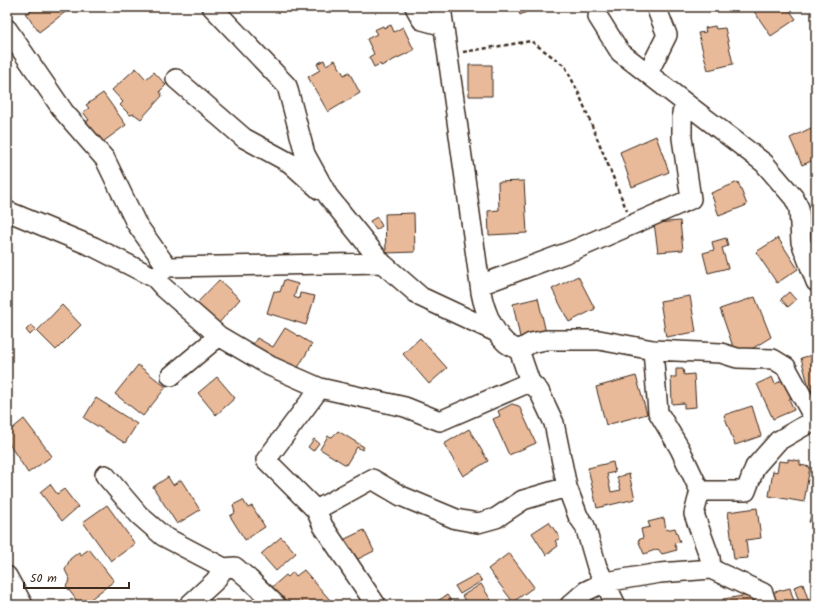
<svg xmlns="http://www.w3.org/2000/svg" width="823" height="612" font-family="Kalam,sans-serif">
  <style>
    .building { fill: #e9ba99; stroke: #3b2a1e }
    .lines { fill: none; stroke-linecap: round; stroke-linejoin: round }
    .minor-casing { stroke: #3b2a1e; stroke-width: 22 }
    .path { stroke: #3b2a1e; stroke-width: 2.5; stroke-dasharray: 4 3; stroke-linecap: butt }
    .minor { stroke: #fff; stroke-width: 19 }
  </style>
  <rect width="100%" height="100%" fill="#fff"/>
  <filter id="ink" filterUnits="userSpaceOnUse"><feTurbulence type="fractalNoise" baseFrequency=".025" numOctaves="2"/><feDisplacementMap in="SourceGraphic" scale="8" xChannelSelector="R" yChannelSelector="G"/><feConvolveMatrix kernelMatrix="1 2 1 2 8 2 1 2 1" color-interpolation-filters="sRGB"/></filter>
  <g filter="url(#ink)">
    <!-- building -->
    <path class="building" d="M28,7H72L39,32L25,13L31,12Z
      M517,7H536L520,15Z
      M751,7H787L796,19L771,36Z
      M391,25L394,32L403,27L414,50L381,66L380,64L374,67L369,57L374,54L367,39L377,34L374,30L383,26L384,28Z
      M715,26L716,29L725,28L733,64L708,70L698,33L706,32L705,28Z
      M324,60L326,65L335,60L344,75L349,72L360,93L328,112L308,77L320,70L317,64Z
      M469,65H492V96H469Z
      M136,68L146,79L154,72L166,85L160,91L162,96L141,119L134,114L130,115L120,105L123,102L112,90Z
      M103,93L126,125L100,144L85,122L89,120L83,112L89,108L86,105Z
      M811,128L816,140V159L802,165L790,138Z
      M656,136L669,172L632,187L620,152Z
      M524,181L527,233L489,235L488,211L499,210L498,182Z
      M738,182L747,205L719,216L711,193Z
      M414,213L415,252L386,253L385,214Z
      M377,217L382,226L376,230L370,221Z
      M680,221L683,250L658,252L654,223Z
      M816,223V256L810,242L816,240L810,226Z
      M726,238L728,246L722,248L728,268L708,273L703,253L714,250L712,242Z
      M778,238L798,269L777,283L756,252Z
      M578,276L595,309L569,322L552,289Z
      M219,280L240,299L218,324L196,304Z
      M284,280L298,284L294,297L299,299L300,293L315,296L306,325L267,313L274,291L280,292Z
      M789,292L796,300L788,307L781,299Z
      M690,296L696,332L666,337L660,301Z
      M755,297L771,337L737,358L720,309Z
      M538,298L547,337L521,342L513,304Z
      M62,305L81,325L56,350L37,331Z
      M31,325L36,329L30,335L26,330Z
      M285,328L312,344L296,371L252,346L257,338L273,347Z
      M420,338L447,368L429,384L403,354Z
      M816,354V389L810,391L801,358Z
      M138,365L166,387L143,416L115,394Z
      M676,369H683L684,375L694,374L696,407L684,408V403L672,404L671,377H676Z
      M636,376L647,414L606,425L596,387Z
      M217,377L235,398L216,415L198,393Z
      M772,377L775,384L783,380L791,398L789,399L794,410L773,419L757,384Z
      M96,398L137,424L125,443L84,418Z
      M512,404L519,406L536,443L509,455L493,419L500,416L498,411Z
      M752,406L761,436L735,445L724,415Z
      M24,419L52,456L28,473L7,441V433Z
      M469,429L488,461L463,476L444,444Z
      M338,431L364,447L362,450L357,447L346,465L320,449L328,436L332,437Z
      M314,439L319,443L313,451L308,447Z
      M788,459L800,461V465L810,467L804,502L769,496L773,471L777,472L779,461L788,462Z
      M613,462L615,472L607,474L611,492L621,490L617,477L629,474L635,499L597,508L588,468Z
      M168,477L173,485L181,480L200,510L177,524L153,487Z
      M50,484L57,494L64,489L78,507L62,521L40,492Z
      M816,499V524L809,522Z
      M243,500L248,508L252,506L265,527L245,540L230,516L235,513L233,505Z
      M107,505L135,544L111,561L83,522Z
      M757,508L761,538L746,540L748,558L734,559L728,512Z
      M664,518L666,530L675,528L680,542L674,543L677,550L662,554L658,549L644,554L638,540L643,538L641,529L650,527L648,522Z
      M549,522L560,538L555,541L558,546L546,555L532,533Z
      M364,530L374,551L354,561L343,540Z
      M281,537L296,553L276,571L261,554Z
      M89,549L114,581L83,605H80L66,586L70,580L65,570L70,559L79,552L81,555Z
      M509,553L534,587L513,602L488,569Z
      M816,561V588L812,562Z
      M304,570L330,600L324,605H288L272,587L286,575L288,577L293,572L296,576Z
      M477,574L482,581L460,594L455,586Z
      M481,584L494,605H468L462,596Z
      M803,584L810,605H800L794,587Z
      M790,588L795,605H774L771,593Z
      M757,594L758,605H723V599Z
      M447,595L454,605H431Z"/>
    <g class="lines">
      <!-- minor casing -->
      <g class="minor-casing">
        <path id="minor" d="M212,7L287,86L305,154L328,196L382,263
          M415,7L422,20L444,26
          M441,7L480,285
          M598,17L620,52L688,105
          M7,29L64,112L105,159L136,223L167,267
          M648,73L667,35L656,7
          M176,79L244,138L290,163L320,190
          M7,211L94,247L155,278L163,287L219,336L270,366L320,388L405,407L440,421L530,382
          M155,278L167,267L382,263L421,297L496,332
          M519,350L531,343L546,340H599L653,350L721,353L737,358L773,359L786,367L815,420
          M653,350L658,412L680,449L700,491L694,514L710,558L711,569
          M171,376L219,336
          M320,388L266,460L316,510L323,526L376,605
          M105,475L139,515L163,536L224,568L235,567L249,579L276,605
          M700,491H746L755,467L778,441L816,419
          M316,510L372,479L401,496L456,519L478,523L496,518L523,500L567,487
          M7,576L23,605
          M189,605L215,581L224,568
          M570,605L586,591L605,582L660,573L711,569L763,593L767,605
          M616,605L597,567L585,526L578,516L567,487L554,423L539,391L530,382L519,350C515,348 509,346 505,342C491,329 482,304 480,285L574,250L691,199L682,138V113L688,105L764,163L794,198L799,208L801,242L816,282"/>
      </g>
      <!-- path -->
      <path class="path" d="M463,52L531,41L565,66L579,94L627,211"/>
      <!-- minor -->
      <use href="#minor" class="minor"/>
    </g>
  </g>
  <!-- margin -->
  <rect width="823" height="612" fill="none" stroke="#fff" stroke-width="24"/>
  <rect x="12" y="12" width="799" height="588" fill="none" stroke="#3b2a1e" stroke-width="1.5" filter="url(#ink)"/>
  <!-- scale -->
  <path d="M24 582v6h105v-6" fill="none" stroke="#3b2a1e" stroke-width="2"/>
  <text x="30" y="582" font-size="12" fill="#3b2a1e" stroke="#ffffff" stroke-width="3" paint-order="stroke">50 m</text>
</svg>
